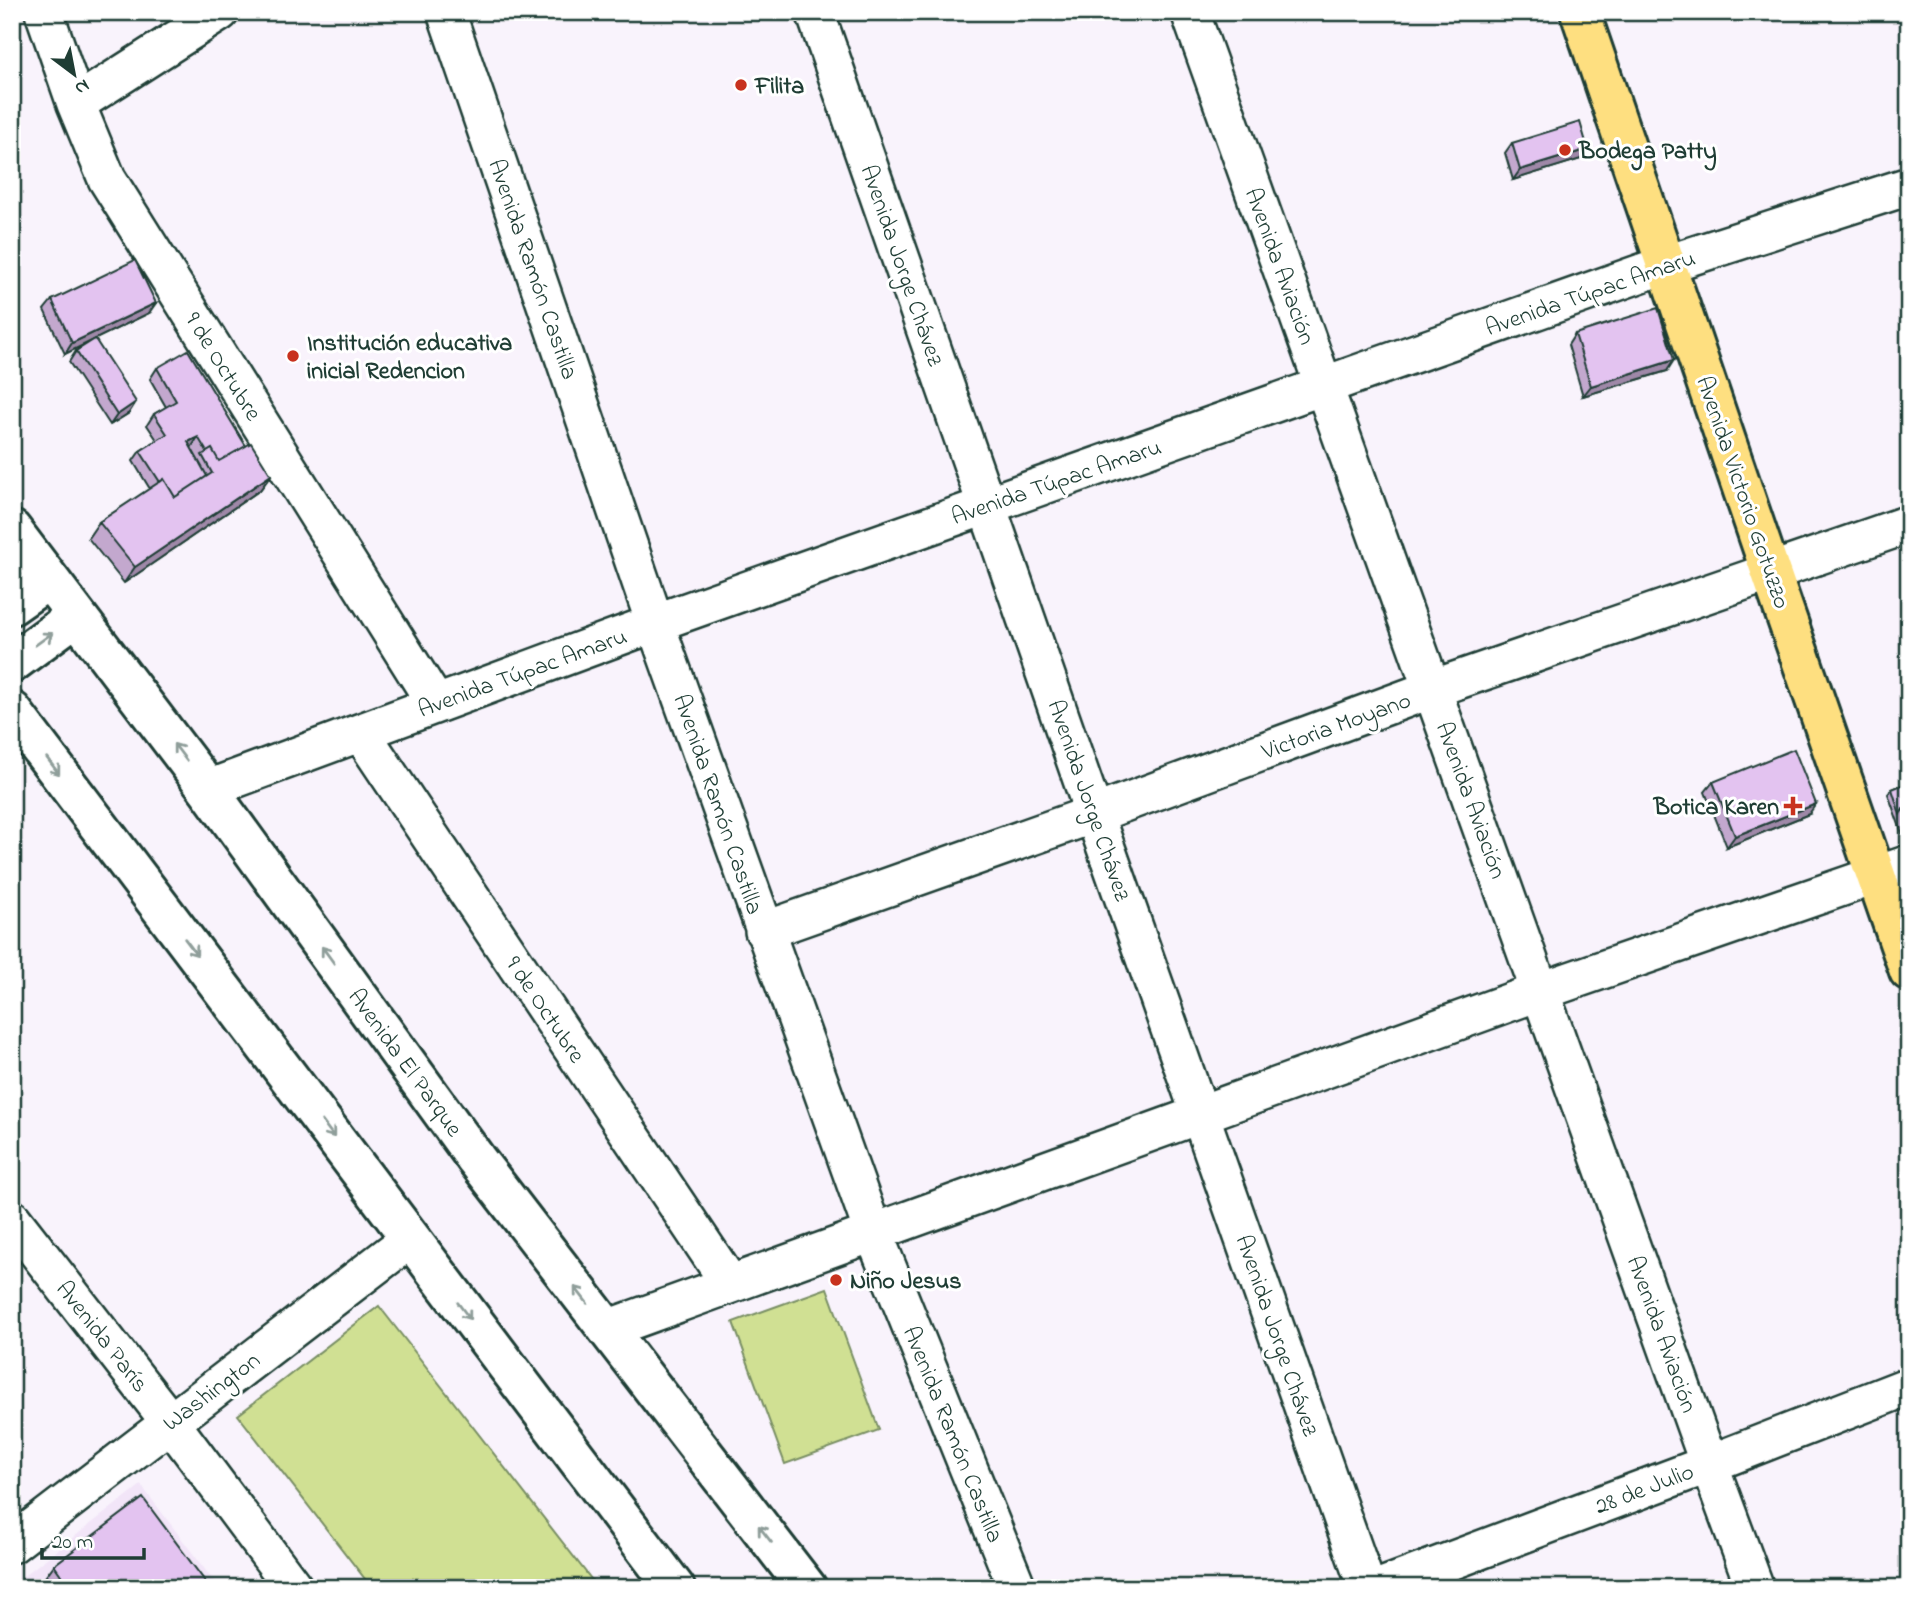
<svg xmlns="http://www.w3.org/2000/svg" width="1921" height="1600" font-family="'Indie Flower',sans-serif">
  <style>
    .built { fill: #f2e5f8 }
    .green { fill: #d0e093; stroke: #788e64; stroke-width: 2 }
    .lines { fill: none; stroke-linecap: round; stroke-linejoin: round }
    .minor-casing { stroke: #1f3d34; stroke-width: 42 }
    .tertiary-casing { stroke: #1f3d34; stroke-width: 44 }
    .primary-casing { stroke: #1f3d34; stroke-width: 44 }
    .minor { stroke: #fff; stroke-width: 37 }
    .tertiary { stroke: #fff; stroke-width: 38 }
    .primary { stroke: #fedf80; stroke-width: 38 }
    .wall { fill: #c3a8ce; stroke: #1f3d34; stroke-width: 2 }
    .shaded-wall { fill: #9f88a8; stroke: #1f3d34; stroke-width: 2 }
    .building { fill: #e3c3f0; stroke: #1f3d34; stroke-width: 2 }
    .oneway { stroke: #8f9e9a }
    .poi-dot { fill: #c8321e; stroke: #fff; stroke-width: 2.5 }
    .labels { text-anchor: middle; stroke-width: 6; stroke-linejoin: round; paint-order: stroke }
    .poi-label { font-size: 24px; font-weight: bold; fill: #1f3d34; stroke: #fff; text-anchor: start }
    .street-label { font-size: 24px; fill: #1f3d34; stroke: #fff }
  </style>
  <rect width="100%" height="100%" fill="#f9f3fc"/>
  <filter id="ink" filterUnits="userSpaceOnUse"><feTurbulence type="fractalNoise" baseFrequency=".0143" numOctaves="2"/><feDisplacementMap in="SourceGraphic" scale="14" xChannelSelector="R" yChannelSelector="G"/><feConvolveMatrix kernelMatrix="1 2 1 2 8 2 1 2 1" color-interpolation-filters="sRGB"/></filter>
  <g filter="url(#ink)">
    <!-- built -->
    <path class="built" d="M141,1485L219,1588H12V1585Z"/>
    <!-- green -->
    <path class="green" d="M827,1288L879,1430L785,1464L733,1322Z
      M379,1306L598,1588H372L238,1415Z"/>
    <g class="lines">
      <!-- minor casing -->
      <g class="minor-casing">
        <path id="minor" d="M44,12L76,104L107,179L436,704
          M446,12L655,623L873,1232L1017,1588
          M815,12L1094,814L1367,1588
          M1190,12L1709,1464L1755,1588
          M76,104L220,12
          M361,733L730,1284
          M208,789L655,623L1667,264L1909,186
          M764,931L1094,814L1432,689L1909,524
          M12,1219L170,1422L294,1588
          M607,1329L1541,991L1909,864
          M12,1544L410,1239
          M1379,1588L1709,1464L1909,1386"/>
      </g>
      <!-- tertiary casing -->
      <g class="tertiary-casing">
        <path id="tertiary" d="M12,530L208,789L476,1159L807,1588
          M12,605L49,579
          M12,663L76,616
          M12,711L675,1588"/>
      </g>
      <!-- primary casing -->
      <g class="primary-casing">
        <path id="primary" d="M1580,12L1771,573L1909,971"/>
      </g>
      <!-- minor -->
      <use href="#minor" class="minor"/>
      <!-- tertiary -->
      <use href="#tertiary" class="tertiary"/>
      <!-- primary -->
      <use href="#primary" class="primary"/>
    </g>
    <!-- wall -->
    <path class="wall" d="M1512,143L1588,149L1581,159L1513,180L1505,153Z
      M52,300L149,313L95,339L129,413L110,425L69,362L76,351L94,339L65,354L44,310Z
      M1575,334L1667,371L1583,396L1568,345Z
      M157,368L246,446L271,475L260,490L124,583L88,538L99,522L150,489L133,461L140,451L157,440L147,425L154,414L166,407L150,379Z
      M1713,782L1809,814L1727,847L1705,792Z
      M1909,782V839L1903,836L1888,794L1892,789Z
      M54,1565L210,1588H48L43,1580Z"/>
    <!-- shaded-wall -->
    <path class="shaded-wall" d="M1588,149L1581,159L1513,180L1520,170Z
      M156,303L149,313L65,354L72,343Z
      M1674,360L1667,371L1583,396L1591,386Z
      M136,402L129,413L110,425L117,415Z
      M198,437L191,448L188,442Z
      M271,475L260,490L124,583L135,567Z
      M1816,804L1809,814L1727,847L1735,836Z
      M1909,828V839L1903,836Z"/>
    <!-- building -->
    <path class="building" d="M1580,122L1588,149L1520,170L1512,143Z
      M135,260L156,303L72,343L52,300Z
      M1658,308L1674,360L1591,386L1575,334Z
      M95,339L136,402L117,415L76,351Z
      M188,350L246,446L219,461L212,449L207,452L198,437L188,442L207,476L175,497L164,479L160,482L140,451L167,434L154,414L176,401L157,368Z
      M251,443L271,475L135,567L99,522L164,479L175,497L212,473L202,455L212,449L219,461Z
      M1794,749L1816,804L1735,836L1713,782Z
      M1909,782V807L1903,809L1900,814L1892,789Z
      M1909,807V823L1903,809Z
      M143,1498L210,1588H64L68,1585L54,1565Z"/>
    <!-- one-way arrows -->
    <defs><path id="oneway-shaft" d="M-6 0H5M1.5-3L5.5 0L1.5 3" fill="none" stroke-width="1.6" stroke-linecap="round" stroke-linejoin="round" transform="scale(1.75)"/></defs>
    <g class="oneway">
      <use href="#oneway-shaft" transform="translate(44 639) rotate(-36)"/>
      <use href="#oneway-shaft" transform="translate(180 752) rotate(-127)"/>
      <use href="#oneway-shaft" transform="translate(53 766) rotate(53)"/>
      <use href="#oneway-shaft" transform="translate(191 947) rotate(53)"/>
      <use href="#oneway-shaft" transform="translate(328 955) rotate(-126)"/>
      <use href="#oneway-shaft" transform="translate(328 1129) rotate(53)"/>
      <use href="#oneway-shaft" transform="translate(581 1295) rotate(-128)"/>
      <use href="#oneway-shaft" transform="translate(464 1311) rotate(53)"/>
      <use href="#oneway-shaft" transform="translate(765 1534) rotate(-128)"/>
    </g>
  </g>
  <!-- markers -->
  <g class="poi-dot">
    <circle cx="741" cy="85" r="7"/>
    <circle cx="1565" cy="150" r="7"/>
    <circle cx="293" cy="356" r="7"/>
    <path d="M1789.5 795.5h7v7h7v7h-7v7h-7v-7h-7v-7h7z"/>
    <circle cx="836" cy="1280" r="7"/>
  </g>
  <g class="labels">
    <!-- poi labels -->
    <g class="poi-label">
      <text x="755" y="93">Filita</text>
      <text x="1579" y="158">Bodega Patty</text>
      <text x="307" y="350">Institución educativa<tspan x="307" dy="28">inicial Redencion</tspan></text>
      <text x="1779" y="814" text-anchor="end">Botica Karen</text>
      <text x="850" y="1288">Niño Jesus</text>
    </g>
    <!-- street labels -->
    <g class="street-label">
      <text transform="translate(903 265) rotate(71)" y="8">Avenida Jorge Chávez</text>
      <text transform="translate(1281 266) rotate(70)" y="8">Avenida Aviación</text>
      <text transform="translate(534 269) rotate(71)" y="8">Avenida Ramón Castilla</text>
      <text transform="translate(1590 292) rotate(-19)" y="8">Avenida Túpac Amaru</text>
      <text transform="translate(224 366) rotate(58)" y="8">9 de Octubre</text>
      <text transform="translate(1056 481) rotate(-19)" y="8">Avenida Túpac Amaru</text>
      <text transform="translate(1744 492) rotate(71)" y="8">Avenida Victorio Gotuzzo</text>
      <text transform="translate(522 672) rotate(-20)" y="8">Avenida Túpac Amaru</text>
      <text transform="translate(1336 725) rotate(-20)" y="8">Victoria Moyano</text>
      <text transform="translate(1090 800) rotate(71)" y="8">Avenida Jorge Chávez</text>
      <text transform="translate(1472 800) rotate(70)" y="8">Avenida Aviación</text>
      <text transform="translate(719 804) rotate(71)" y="8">Avenida Ramón Castilla</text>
      <text transform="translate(546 1009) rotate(56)" y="8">9 de Octubre</text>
      <text transform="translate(406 1062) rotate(54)" y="8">Avenida El Parque</text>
      <text transform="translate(1663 1334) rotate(70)" y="8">Avenida Aviación</text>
      <text transform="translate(1278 1335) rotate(71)" y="8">Avenida Jorge Chávez</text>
      <text transform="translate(103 1336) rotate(52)" y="8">Avenida París</text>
      <text transform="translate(211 1391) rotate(-37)" y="8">Washington</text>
      <text transform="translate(954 1434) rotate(68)" y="8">Avenida Ramón Castilla</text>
      <text transform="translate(1644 1488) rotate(-21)" y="8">28 de Julio</text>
    </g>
  </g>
  <!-- margin -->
  <rect width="1921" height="1600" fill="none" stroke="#fff" stroke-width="42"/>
  <rect x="21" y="21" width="1879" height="1558" fill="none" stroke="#1f3d34" stroke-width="2.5" filter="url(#ink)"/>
  <!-- north arrow -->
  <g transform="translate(74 74) rotate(148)" stroke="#ffffff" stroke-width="5" paint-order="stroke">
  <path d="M0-5L12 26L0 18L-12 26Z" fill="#1f3d34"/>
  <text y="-10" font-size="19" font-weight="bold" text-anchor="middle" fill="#1f3d34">N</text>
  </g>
  <!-- scale -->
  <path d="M42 1548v10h102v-10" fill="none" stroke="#1f3d34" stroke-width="3.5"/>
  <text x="52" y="1548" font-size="21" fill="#1f3d34" stroke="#ffffff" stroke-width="5" paint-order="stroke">20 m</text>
</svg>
